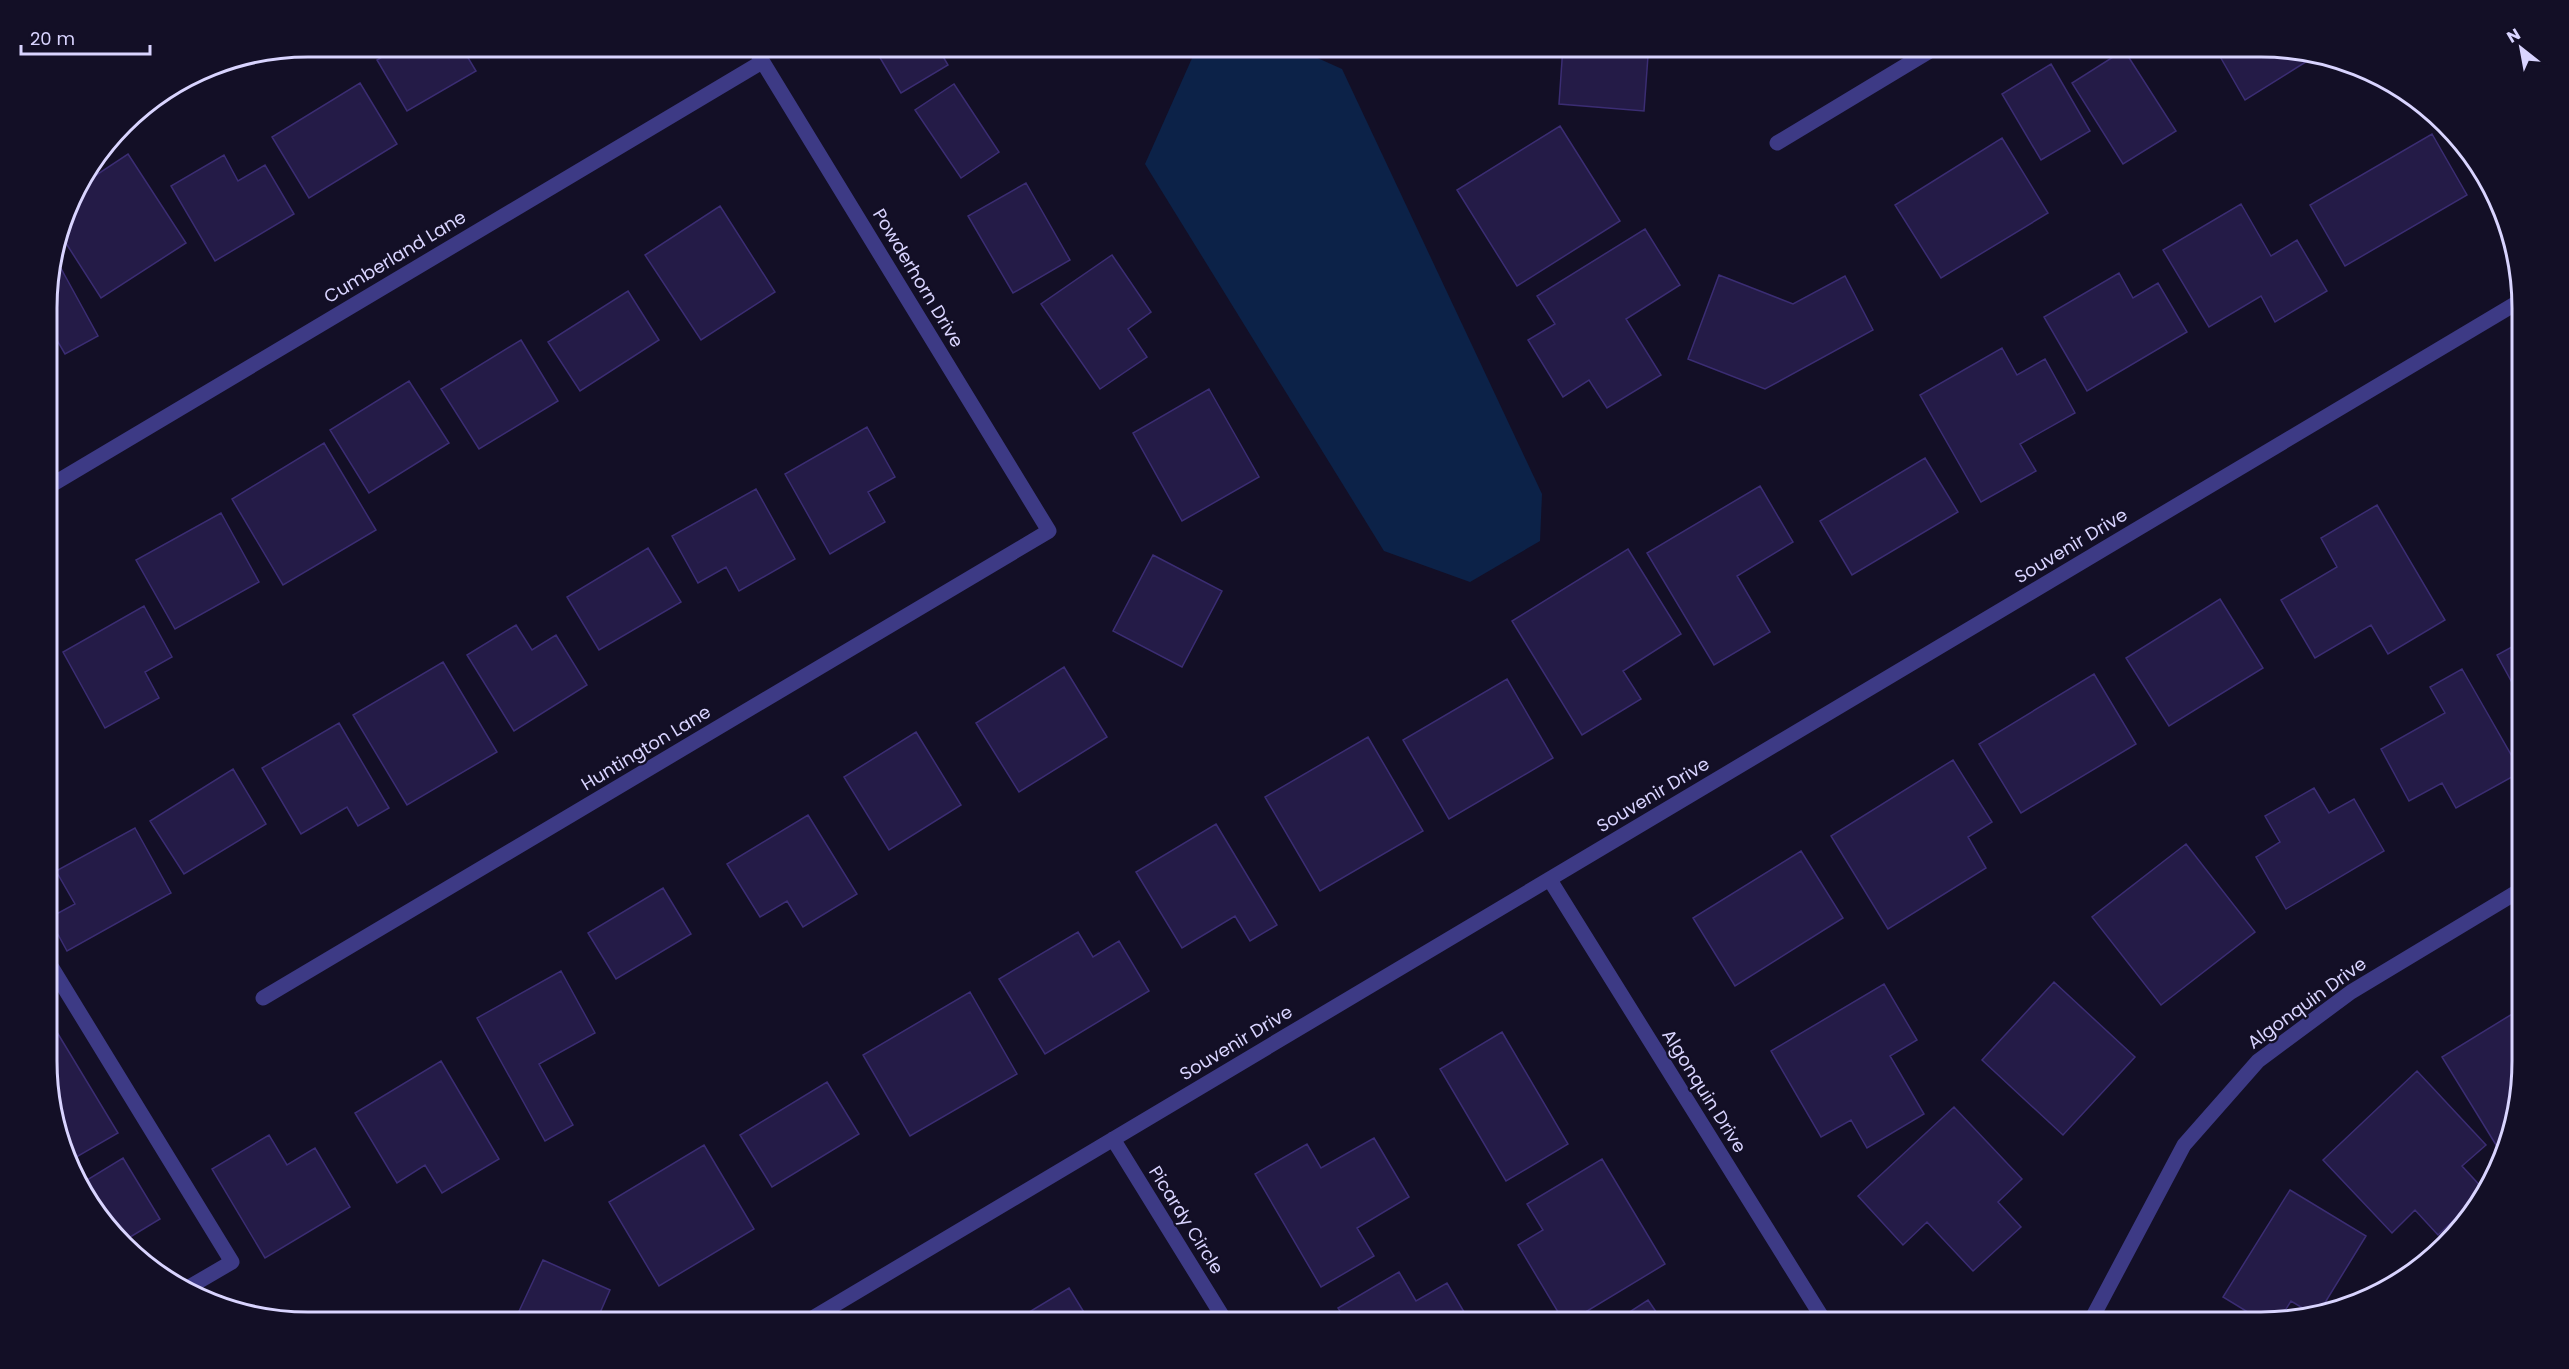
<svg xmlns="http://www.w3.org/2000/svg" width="2569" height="1369" font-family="Poppins,sans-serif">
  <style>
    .water { fill: #0c2248 }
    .building { fill: #241b47; stroke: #3b2d73; stroke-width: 1.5 }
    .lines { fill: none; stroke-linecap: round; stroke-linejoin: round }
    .minor { stroke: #3d3a85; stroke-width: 15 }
    .labels { text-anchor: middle; stroke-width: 4.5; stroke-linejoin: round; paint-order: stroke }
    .street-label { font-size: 18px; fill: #d9d4ff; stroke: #130f26 }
    .rim { fill: none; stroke: #d9d4ff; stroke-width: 3 }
  </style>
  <rect width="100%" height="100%" fill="#130f26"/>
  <!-- water -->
  <path class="water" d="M1197,47H1293L1342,69L1542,494L1540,541L1470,582L1384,551L1145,164Z"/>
  <!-- building -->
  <path class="building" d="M400,46H461L476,71L407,111L377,60Z
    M873,46H937L948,65L901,93Z
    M1563,46H1666L1648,56L1644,111L1559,104Z
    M2214,46H2261L2312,58L2245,100Z
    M2124,50L2176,131L2123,164L2072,83Z
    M2051,64L2090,131L2041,160L2002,94Z
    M360,83L397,144L309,198L272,137Z
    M954,84L999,152L961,178L915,110Z
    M1560,126L1620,221L1517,286L1457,190Z
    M2446,126L2478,162L2490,193L2488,194Z
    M2432,134L2467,195L2345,266L2310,205Z
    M2002,138L2048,213L1941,278L1895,205Z
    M128,154L186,243L101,298L62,237L73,193L78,187Z
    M224,155L238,181L265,165L294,214L215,261L171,186Z
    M1026,183L1070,260L1013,293L968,216Z
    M2241,204L2271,256L2297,240L2327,291L2275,322L2261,296L2209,327L2163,250Z
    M720,206L775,292L701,340L645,255Z
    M1645,229L1680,285L1626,319L1661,375L1607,408L1589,380L1563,397L1528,340L1555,324L1537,296Z
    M1112,255L1151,312L1128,329L1147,357L1100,389L1041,304Z
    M58,263L98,336L65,354L51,330L47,332V291L54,266Z
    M2119,273L2133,298L2158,283L2187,332L2087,391L2044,317Z
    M1719,275L1793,304L1845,276L1873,330L1765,389L1688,359Z
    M628,291L659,340L580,391L548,342Z
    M521,340L558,401L479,449L441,389Z
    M2002,348L2017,375L2045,359L2075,413L2020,444L2036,471L1981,502L1920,395Z
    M409,381L449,443L369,493L330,430Z
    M1209,389L1259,477L1182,521L1133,433Z
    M867,427L895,477L868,492L885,522L830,554L785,474Z
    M324,443L376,530L283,585L232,499Z
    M1925,458L1958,512L1852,575L1820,521Z
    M1760,486L1793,542L1737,576L1770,632L1714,665L1647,553Z
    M756,489L795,559L739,591L726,567L698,583L672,536Z
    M2377,505L2445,620L2388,654L2371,625L2315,658L2281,600L2337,567L2321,538Z
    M221,513L259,582L175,629L136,560Z
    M648,548L681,602L599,650L567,597Z
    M1628,549L1681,634L1623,671L1641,699L1582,735L1512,621Z
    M1153,555L1222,591L1182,667L1113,631Z
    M2220,599L2263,668L2169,726L2126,658Z
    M144,606L172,657L145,672L159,698L105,728L63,652Z
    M516,625L532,650L556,635L587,685L514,731L467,655Z
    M2521,642V699L2497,655Z
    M443,662L497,752L407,805L353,715Z
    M1064,667L1107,737L1019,792L976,723Z
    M2462,669L2521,772L2456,808L2442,783L2409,801L2381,749L2445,713L2430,687Z
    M2094,674L2136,744L2021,813L1979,744Z
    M1507,679L1553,758L1449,819L1403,740Z
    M339,723L389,808L358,826L347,807L301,834L262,768Z
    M916,732L961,805L889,850L844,777Z
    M1368,737L1423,831L1320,891L1265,797Z
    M1953,760L1992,822L1968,837L1986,868L1888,929L1831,836Z
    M233,769L266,824L184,874L150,821Z
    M2314,788L2329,813L2354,799L2384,851L2286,909L2256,857L2280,842L2265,816Z
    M808,815L857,894L803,927L787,901L760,917L727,864Z
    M1216,824L1277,925L1250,941L1235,916L1182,948L1136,872Z
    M135,828L171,893L67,951L49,918L75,904L56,871Z
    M2186,844L2255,932L2161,1005L2092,917Z
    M1801,851L1843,918L1735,986L1693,918Z
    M663,888L691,934L616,979L588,933Z
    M1078,932L1093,957L1119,941L1149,991L1045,1054L999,979Z
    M561,971L595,1033L539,1064L573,1125L545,1141L477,1018Z
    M2054,982L2135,1057L2063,1135L1982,1060Z
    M1884,984L1917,1040L1890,1056L1924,1114L1867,1148L1851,1120L1821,1137L1771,1051Z
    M970,992L1017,1074L910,1136L863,1055Z
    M2522,1008V1061L2501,1153L2442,1057Z
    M49,1019L118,1133L73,1159L49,1095Z
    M1502,1032L1568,1144L1506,1181L1440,1069Z
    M441,1061L499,1159L442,1193L425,1165L397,1183L355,1113Z
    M2417,1071L2486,1145L2462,1166L2485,1191L2438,1235L2415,1210L2392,1233L2323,1160Z
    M827,1082L859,1134L772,1187L740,1135Z
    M1954,1107L2022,1179L1998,1202L2021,1227L1973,1271L1927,1222L1903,1245L1858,1196Z
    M269,1135L287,1165L315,1148L350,1207L265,1258L212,1169Z
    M1374,1138L1409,1197L1357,1228L1374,1256L1321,1287L1255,1174L1307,1144L1321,1168Z
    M704,1145L754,1229L659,1286L609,1202Z
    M123,1158L160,1219L122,1242L91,1207L82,1183Z
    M1602,1159L1665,1264L1569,1322H1564L1518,1245L1543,1230L1527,1204Z
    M2290,1190L2366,1236L2318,1314L2314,1315L2291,1301L2278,1322H2264L2223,1297Z
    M543,1260L610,1290L596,1322H514Z
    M1399,1272L1416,1301L1447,1283L1470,1322H1347L1338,1308Z
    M1069,1288L1090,1322H1025L1021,1317Z
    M1648,1300L1663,1322H1614Z"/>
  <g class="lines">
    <!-- minor -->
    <path class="minor" d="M1777,143L1938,46
      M48,487L762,62
      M1550,880L1825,1322
      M49,963L232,1262L184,1290
      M263,998L1049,531L753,46
      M1113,1139L1226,1322
      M806,1322L2520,301
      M2090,1322L2184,1145L2258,1061L2351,992L2522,889"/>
  </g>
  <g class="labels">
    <!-- street labels -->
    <g class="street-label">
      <text transform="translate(395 257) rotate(-31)" y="6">Cumberland Lane</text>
      <text transform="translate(918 278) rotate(59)" y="6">Powderhorn Drive</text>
      <text transform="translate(2071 546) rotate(-31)" y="6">Souvenir Drive</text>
      <text transform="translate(646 748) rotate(-31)" y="6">Huntington Lane</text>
      <text transform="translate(1653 795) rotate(-31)" y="6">Souvenir Drive</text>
      <text transform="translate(2307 1003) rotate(-36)" y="6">Algonquin Drive</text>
      <text transform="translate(1236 1043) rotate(-31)" y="6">Souvenir Drive</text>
      <text transform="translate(1704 1091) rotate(58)" y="6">Algonquin Drive</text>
      <text transform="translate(1186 1220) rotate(58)" y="6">Picardy Circle</text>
    </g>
  </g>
  <!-- crop -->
  <path d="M0 0H2569V1369H0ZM308 57H2261A251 251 0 0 1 2512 308V1061A251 251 0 0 1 2261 1312H308A251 251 0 0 1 57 1061V308A251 251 0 0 1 308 57Z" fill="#130f26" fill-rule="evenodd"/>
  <path class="rim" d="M308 57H2261A251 251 0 0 1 2512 308V1061A251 251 0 0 1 2261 1312H308A251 251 0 0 1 57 1061V308A251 251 0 0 1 308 57Z"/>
  <!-- north arrow -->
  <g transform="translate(2521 48) rotate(329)" stroke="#130f26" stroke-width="4.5" paint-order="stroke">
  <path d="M0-4.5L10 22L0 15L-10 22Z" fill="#d9d4ff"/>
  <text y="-9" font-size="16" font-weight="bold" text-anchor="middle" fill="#d9d4ff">N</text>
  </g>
  <!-- scale -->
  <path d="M21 45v9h129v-9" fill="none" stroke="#d9d4ff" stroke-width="3"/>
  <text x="30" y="45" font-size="18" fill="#d9d4ff" stroke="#130f26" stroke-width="4.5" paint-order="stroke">20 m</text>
</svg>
